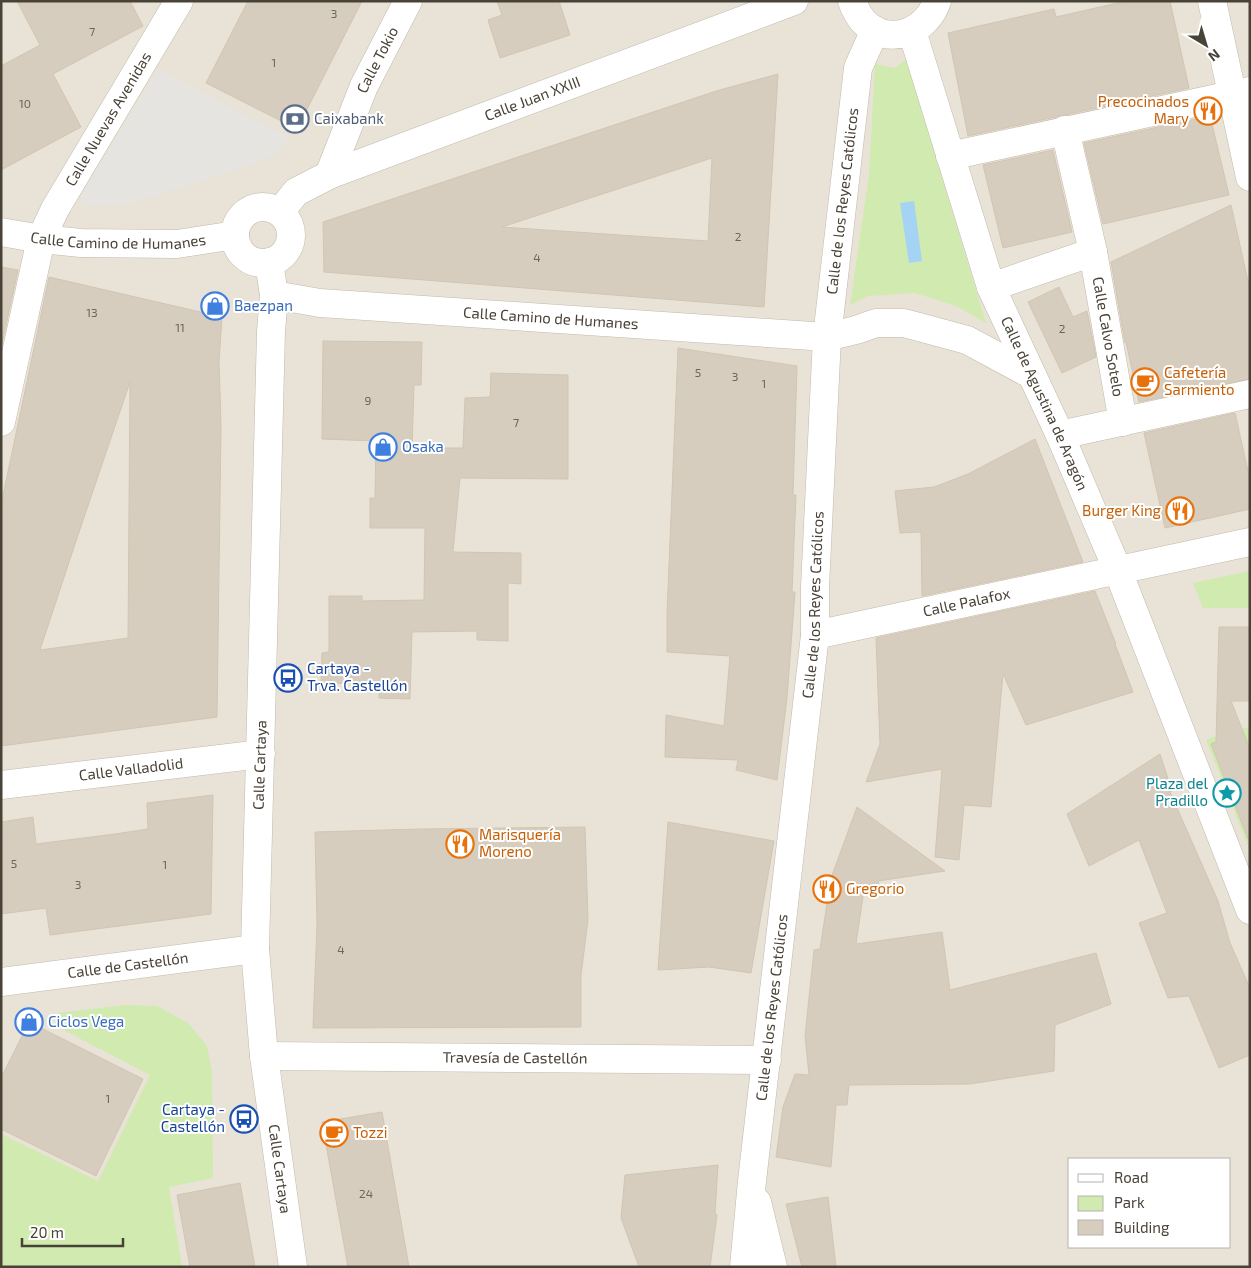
<svg xmlns="http://www.w3.org/2000/svg" width="1251" height="1268" font-family="'Exo 2',sans-serif">
  <style>
    .residential { fill: #e9e3d7; fill-rule: evenodd }
    .green { fill: #d0eab0 }
    .parking { fill: #e6e4e1 }
    .water { fill: #a4d3f3 }
    .building { fill: #d7cdbe; stroke: #d2c5b1; fill-rule: evenodd }
    .lines { fill: none; stroke-linecap: round; stroke-linejoin: round }
    .street-casing { stroke: #c1b9ab; stroke-width: 29 }
    .street { stroke: #fff; stroke-width: 28 }
    .labels { text-anchor: middle; stroke-width: 4; stroke-linejoin: round; paint-order: stroke }
    .number-label { font-size: 12px; fill: #6c6559 }
    .street-label { font-size: 15px; fill: #494237; stroke: #fff }
    .food-label { font-size: 15px; fill: #c56008; stroke: #fff; text-anchor: start }
    .service-label { font-size: 15px; fill: #4e5e75; stroke: #fff; text-anchor: start }
    .shop-label { font-size: 15px; fill: #366cbe; stroke: #fff; text-anchor: start }
    .transit-label { font-size: 15px; fill: #164399; stroke: #fff; text-anchor: start }
    .culture-label { font-size: 15px; fill: #0d838f; stroke: #fff; text-anchor: end }
  </style>
  <rect width="100%" height="100%" fill="#f5f1e9"/>
  <!-- residential -->
  <path class="residential" d="M1,1H1250V1267H1ZM1070,1159H1230V1247H1070Z"/>
  <!-- green -->
  <path class="green" d="M906,59L986,323L956,306L915,293L868,296L850,305L869,175L875,64L895,68Z
    M1250,571V608H1203L1193,583Z
    M1237,728H1250V851L1206,740Z
    M125,1005L157,1006L188,1023L207,1046L212,1072L213,1178L169,1187L182,1267H1V1134L98,1181L150,1075L56,1026L58,1013Z"/>
  <!-- parking -->
  <path class="parking" d="M158,70L291,139L274,155L266,159L129,204L80,206L84,189Z"/>
  <!-- water -->
  <path class="water" d="M914,201L922,261L909,263L900,203Z"/>
  <!-- building -->
  <path class="building" d="M17,1H130L143,26L53,74L81,127L1,170V66L40,45Z
    M248,1H362L297,129L206,83Z
    M497,1H559L570,35L500,58L488,20L502,15Z
    M1126,1H1170L1189,88L968,136L948,33L1054,9L1056,17Z
    M778,74L764,307L324,272L323,222L716,91ZM712,158L708,241L502,227Z
    M1210,116L1229,195L1103,224L1084,143Z
    M1053,150L1072,232L1003,248L983,165Z
    M1231,205L1250,290V379L1139,402L1126,342L1125,343L1111,262Z
    M1,267L18,270L1,348Z
    M49,277L222,317L219,362L221,427L217,717L1,746V505ZM130,382L128,638L40,650L76,541Z
    M1059,287L1073,317L1087,311L1096,357L1062,373L1028,302Z
    M323,341L422,342L421,385H414L412,448H463L465,398L490,397L491,373L568,375V479L460,478L453,552L521,553V584L508,583V641L477,640V631L412,632L410,699L379,698V682L321,684L322,653L329,652V596H362V601L424,600L425,528H370V498H375L376,441L322,439Z
    M678,348L797,366L793,495H796L792,592H795L787,698L777,780L736,770L738,760L665,757L666,715L724,726L730,656L667,652V613Z
    M1235,413L1250,480V509L1165,528L1144,433Z
    M1035,439L1083,562L922,596L921,532L900,533L895,491L934,487L968,474Z
    M1095,591L1116,644H1115L1133,692L1026,725L1003,674L991,807L964,805L959,860L935,857L942,769L866,782L880,744L876,638Z
    M1219,627H1250V701H1231L1250,749V839H1248L1211,744L1216,742Z
    M1160,754L1172,791L1170,792L1218,901L1230,943L1250,988V1055L1219,1068L1189,996L1168,998L1139,923L1167,913L1139,840L1089,866L1067,814Z
    M213,795L211,914L50,935L46,908L1,914V822L33,817L36,844L115,834L148,829L147,803Z
    M857,807L945,871L878,881L880,888L864,890L856,944L942,932L950,990L1096,953L1111,1004L1055,1025L1054,1071L970,1084L849,1085L847,1105H836L831,1167L776,1157L783,1107L795,1074L809,1075L805,1036L814,950L820,949L831,878Z
    M668,822L774,841L751,973L709,967L658,970Z
    M585,827L588,920L581,975V1027L313,1028L317,924L315,832L421,829Z
    M29,1022L143,1079L96,1176L1,1129V1078Z
    M382,1112L409,1267H348L322,1122Z
    M718,1165L715,1214L717,1215L710,1267H639L621,1218L625,1175Z
    M240,1183L255,1267H190L177,1195Z
    M828,1197L836,1267H802L786,1204Z"/>
  <g class="lines">
    <!-- street casing -->
    <g class="street-casing">
      <g id="street">
        <path d="M852,1C855,9 858,15 863,21C888,48 927,32 937,1"/>
        <path d="M1212,1L1250,177"/>
        <path id="s1" d="M912,31L991,287L1060,435L1118,571L1250,910"/>
        <path d="M950,156L1250,91"/>
        <path id="s2" d="M329,175L364,86L408,1"/>
        <circle cx="263" cy="235" r="28"/>
        <path id="s3" d="M280,212L296,192L329,175L794,1"/>
        <path id="s4" d="M1,232L41,239L81,243L177,244L235,235"/>
        <path id="s5" d="M1093,252L1123,422"/>
        <path id="s6" d="M269,262L274,295L271,332L255,949L264,1056L293,1267"/>
        <path d="M991,287L1093,252L1065,130"/>
        <path id="s7" d="M274,295L320,303L827,337L856,330L876,323H904L967,340L1032,375"/>
        <path id="s8" d="M1,422L41,239L55,209L179,1"/>
        <path d="M1060,435L1250,394"/>
        <path id="s9" d="M815,635L1250,542"/>
        <path id="s10" d="M1,785L261,754"/>
        <path id="s11" d="M1,982L255,949"/>
        <path id="s12" d="M264,1056L767,1060"/>
        <path d="M757,1202L773,1267"/>
        <path id="s13" d="M744,1267L752,1181L815,635V587L827,337L858,68L875,30"/>
      </g>
    </g>
    <!-- street -->
    <use href="#street" class="street"/>
  </g>
  <!-- icons -->
  <defs>
    <g id="restaurant-ring" transform="scale(1.4375)"><circle r="9.5" fill="#fff" stroke="#e8710a" stroke-width="1.5"/><path d="M-5-6h1v4h1v-4h1v4h1v-4h1v5L-1.5 .5V6h-2V.5L-5-1ZM5-6V6H3V1.5H1.5Q1.5-4 5-6Z" fill="#e8710a"/></g>
    <g id="bank-ring" transform="scale(1.4375)"><circle r="9.5" fill="#fff" stroke="#5c6f8a" stroke-width="1.5"/><path d="M-6-4H6V4H-6ZM0-2.3a2.3 2.3 0 1 0 0 4.6a2.3 2.3 0 1 0 0-4.6Z" fill="#5c6f8a"/></g>
    <g id="shop-ring" transform="scale(1.4375)"><circle r="9.5" fill="#fff" stroke="#3f7fe0" stroke-width="1.5"/><path d="M-5-2.5h2.3a2.7 3.5 0 0 1 5.4 0H5L5.5 6h-11ZM-1.5-2.5h3a1.5 2.3 0 0 0-3 0Z" fill="#3f7fe0"/></g>
    <g id="cafe-ring" transform="scale(1.4375)"><circle r="9.5" fill="#fff" stroke="#e8710a" stroke-width="1.5"/><path d="M-5.5-4.5H6V0H3Q3 3.5 0 3.5H-2.5Q-5.5 3.5-5.5 0ZM3-3.2v2h1.7v-2ZM-6 4.5H4V6H-6Z" fill="#e8710a"/></g>
    <g id="bus-ring" transform="scale(1.4375)"><circle r="9.5" fill="#fff" stroke="#1a4fb4" stroke-width="1.5"/><path d="M-5-6H5V4H4V6H2V4H-2V6H-4V4H-5ZM-3.5-4V0h7V-4ZM-3.5 1.2v1.5H-2V1.2ZM2 1.2v1.5H3.5V1.2Z" fill="#1a4fb4"/></g>
    <g id="sight-ring" transform="scale(1.4375)"><circle r="9.5" fill="#fff" stroke="#0f9aa8" stroke-width="1.5"/><path d="M0-6L1.8-2.2L6-1.7L2.9 1.2L3.7 5.4L0 3.3L-3.7 5.4L-2.9 1.2L-6-1.7L-1.8-2.2Z" fill="#0f9aa8"/></g>
  </defs>
  <g fill-rule="evenodd">
    <use href="#restaurant-ring" x="1208" y="111"/>
    <use href="#bank-ring" x="295" y="119"/>
    <use href="#shop-ring" x="215" y="306"/>
    <use href="#cafe-ring" x="1145" y="382"/>
    <use href="#shop-ring" x="383" y="447"/>
    <use href="#restaurant-ring" x="1180" y="511"/>
    <use href="#bus-ring" x="288" y="678"/>
    <use href="#sight-ring" x="1227" y="793"/>
    <use href="#restaurant-ring" x="460" y="844"/>
    <use href="#restaurant-ring" x="827" y="889"/>
    <use href="#shop-ring" x="29" y="1022"/>
    <use href="#bus-ring" x="244" y="1119"/>
    <use href="#cafe-ring" x="334" y="1133"/>
  </g>
  <g class="labels">
    <!-- number labels -->
    <g class="number-label">
      <text x="334" y="18">3</text>
      <text x="92" y="36">7</text>
      <text x="274" y="67">1</text>
      <text x="25" y="108">10</text>
      <text x="738" y="241">2</text>
      <text x="537" y="262">4</text>
      <text x="92" y="317">13</text>
      <text x="180" y="332">11</text>
      <text x="1062" y="333">2</text>
      <text x="698" y="377">5</text>
      <text x="735" y="381">3</text>
      <text x="764" y="388">1</text>
      <text x="368" y="405">9</text>
      <text x="516" y="427">7</text>
      <text x="14" y="868">5</text>
      <text x="165" y="869">1</text>
      <text x="78" y="889">3</text>
      <text x="341" y="954">4</text>
      <text x="108" y="1103">1</text>
      <text x="366" y="1198">24</text>
    </g>
    <!-- street labels -->
    <g class="street-label">
      <text dy="5" stroke="none"><textPath href="#s2" startOffset="125">Calle Tokio</textPath></text>
      <text dy="5" stroke="none"><textPath href="#s3" startOffset="280">Calle Juan XXIII</textPath></text>
      <text dy="5" stroke="none"><textPath href="#s8" startOffset="325">Calle Nuevas Avenidas</textPath></text>
      <text dy="5" stroke="none"><textPath href="#s13" startOffset="1071">Calle de los Reyes Católicos</textPath></text>
      <text dy="5" stroke="none"><textPath href="#s4" startOffset="118">Calle Camino de Humanes</textPath></text>
      <text dy="5" stroke="none"><textPath href="#s7" startOffset="278">Calle Camino de Humanes</textPath></text>
      <text dy="5" stroke="none"><textPath href="#s5" startOffset="86">Calle Calvo Sotelo</textPath></text>
      <text dy="5" stroke="none"><textPath href="#s1" startOffset="396">Calle de Agustina de Aragón</textPath></text>
      <text dy="5" stroke="none"><textPath href="#s9" startOffset="155">Calle Palafox</textPath></text>
      <text dy="5" stroke="none"><textPath href="#s13" startOffset="666">Calle de los Reyes Católicos</textPath></text>
      <text transform="translate(260 765) rotate(-88)" y="5">Calle Cartaya</text>
      <text dy="5" stroke="none"><textPath href="#s10" startOffset="131">Calle Valladolid</textPath></text>
      <text dy="5" stroke="none"><textPath href="#s11" startOffset="128">Calle de Castellón</textPath></text>
      <text dy="5" stroke="none"><textPath href="#s13" startOffset="261">Calle de los Reyes Católicos</textPath></text>
      <text dy="5" stroke="none"><textPath href="#s12" startOffset="251">Travesía de Castellón</textPath></text>
      <text dy="5" stroke="none"><textPath href="#s6" startOffset="909">Calle Cartaya</textPath></text>
    </g>
    <!-- food labels -->
    <g class="food-label">
      <text x="1189" y="107" text-anchor="end">Precocinados<tspan x="1189" dy="17">Mary</tspan></text>
      <text x="1164" y="378">Cafetería<tspan x="1164" dy="17">Sarmiento</tspan></text>
      <text x="1161" y="516" text-anchor="end">Burger King</text>
      <text x="479" y="840">Marisquería<tspan x="479" dy="17">Moreno</tspan></text>
      <text x="846" y="894">Gregorio</text>
      <text x="353" y="1138">Tozzi</text>
    </g>
    <!-- service labels -->
    <g class="service-label">
      <text x="314" y="124">Caixabank</text>
    </g>
    <!-- shop labels -->
    <g class="shop-label">
      <text x="234" y="311">Baezpan</text>
      <text x="402" y="452">Osaka</text>
      <text x="48" y="1027">Ciclos Vega</text>
    </g>
    <!-- transit labels -->
    <g class="transit-label">
      <text x="307" y="674">Cartaya -<tspan x="307" dy="17">Trva. Castellón</tspan></text>
      <text x="225" y="1115" text-anchor="end">Cartaya -<tspan x="225" dy="17">Castellón</tspan></text>
    </g>
    <!-- culture labels -->
    <g class="culture-label">
      <text x="1208" y="789">Plaza del<tspan x="1208" dy="17">Pradillo</tspan></text>
    </g>
  </g>
  <!-- border -->
  <rect width="1251" height="1268" fill="none" stroke="#494237" stroke-width="5"/>
  <!-- legend -->
  <rect x="1068" y="1158" width="162" height="90" fill="#ffffff" stroke="#b6b3af"/>
  <rect x="1078" y="1174" width="25" height="8" fill="#ffffff" stroke="#b6b3af"/>
  <text x="1114" y="1183" font-size="15" fill="#494237">Road</text>
  <rect x="1078" y="1196" width="25" height="15" fill="#d0eab0" stroke="#b6b3af"/>
  <text x="1114" y="1208" font-size="15" fill="#494237">Park</text>
  <rect x="1078" y="1220" width="25" height="15" fill="#d7cdbe" stroke="#b6b3af"/>
  <text x="1114" y="1233" font-size="15" fill="#494237">Building</text>
  <!-- north arrow -->
  <g transform="translate(1206 45) rotate(142)" stroke="#ffffff" stroke-width="4" paint-order="stroke">
  <path d="M0-4L9 19L0 12L-9 19Z" fill="#494237"/>
  <text y="-8" font-size="14" font-weight="bold" text-anchor="middle" fill="#494237">N</text>
  </g>
  <!-- scale -->
  <path d="M22 1238v8h101v-8" fill="none" stroke="#494237" stroke-width="2.5"/>
  <text x="30" y="1238" font-size="15" fill="#494237" stroke="#ffffff" stroke-width="4" paint-order="stroke">20 m</text>
</svg>
